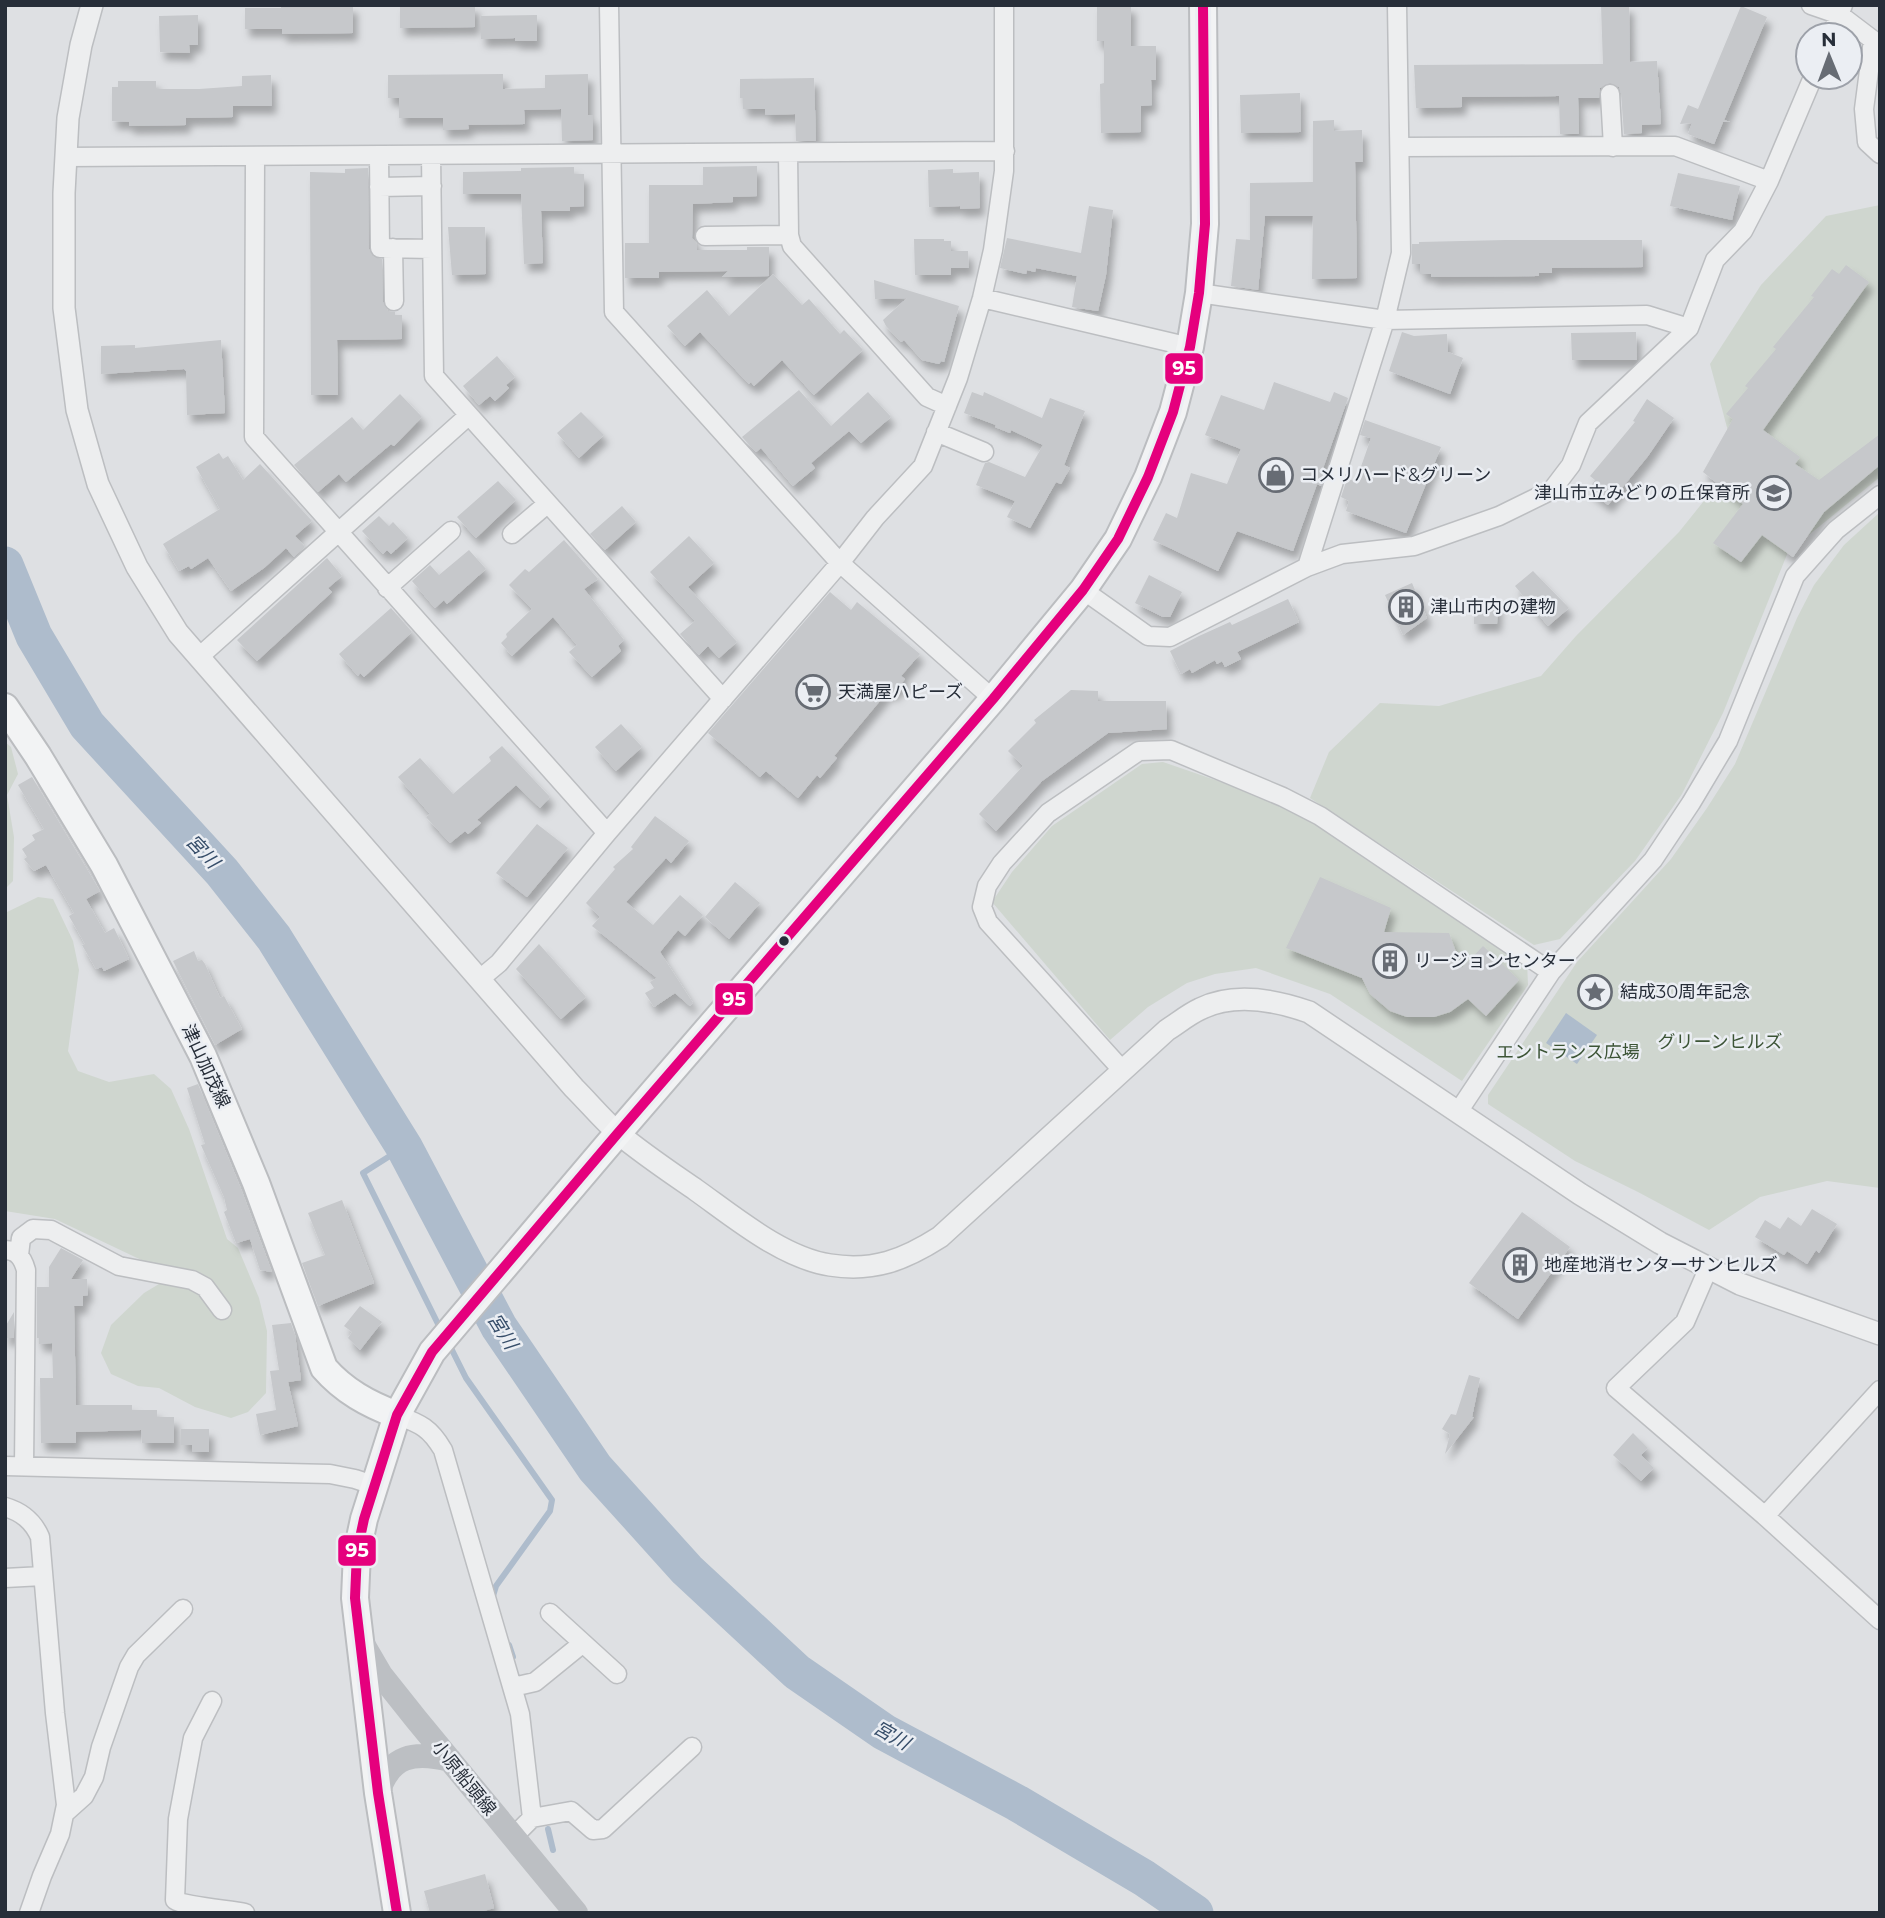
<svg xmlns="http://www.w3.org/2000/svg" width="1885" height="1918" font-family="Montserrat,'Noto Sans JP',sans-serif">
  <style>
    .green { fill: #cfd6cf }
    .water { fill: #aebccc }
    .lines { fill: none; stroke-linecap: round; stroke-linejoin: round }
    .stream { stroke: #aebccc; stroke-width: 6 }
    .river { stroke: #aebccc; stroke-width: 37 }
    .building { fill: #c6c8cb; filter: url(#shadow) }
    .minor-casing { stroke: #bcbec1; stroke-width: 21 }
    .tertiary-casing { stroke: #bcbec1; stroke-width: 24 }
    .primary-casing { stroke: #bbbdc0; stroke-width: 30 }
    .minor { stroke: #edeeef; stroke-width: 18 }
    .tertiary { stroke: #edeeef; stroke-width: 21 }
    .secondary { stroke: #bcbfc3; stroke-width: 24 }
    .primary { stroke: #f2f3f4; stroke-width: 26 }
    .bus-1-casing { stroke: #ebeef3; stroke-width: 16 }
    .bus-1 { stroke: #e5007d; stroke-width: 10 }
    .bus-dot { fill: #272e39; stroke: #ebeef3; stroke-width: 2.5 }
    .labels { text-anchor: middle; stroke-width: 5; stroke-linejoin: round; paint-order: stroke }
    .poi-label { font-size: 18px; fill: #272e39; stroke: #ebeef3; text-anchor: start }
    .park-label { font-size: 18px; fill: #3c5436; stroke: #ebeef3 }
    .street-label { font-size: 18px; fill: #272e39; stroke: #ebeef3 }
    .water-label { font-size: 19px; font-style: italic; fill: #364d69; stroke: #ebeef3 }
    .line-badge { stroke: #ebeef3; stroke-width: 2.5 }
    .badge-label { font-size: 19px; text-anchor: middle; font-weight: bold; fill: #fff }
  </style>
  <defs>
    <filter id="shadow"><feDropShadow dx="4.5" dy="8" stdDeviation="3.5" flood-color="#0004"/></filter>
  </defs>
  <rect width="100%" height="100%" fill="#dee0e3"/>
  <!-- green -->
  <path class="green" d="M1880,205V477L1788,552L1723,713L1682,794L1635,861L1560,939L1534,945L1310,798L1329,752L1380,703L1439,706L1541,676L1576,636L1679,532L1736,461L1710,364L1761,285L1826,216Z
    M1880,512V1188L1827,1181L1760,1197L1709,1230L1638,1192L1575,1161L1488,1104V1095L1577,962L1671,859L1707,808L1735,764L1797,618L1814,585L1844,545Z
    M5,742L11,747L18,774L7,795L14,837L13,881L5,889Z
    M1163,762L1285,804L1365,859L1527,962L1528,985L1462,1081L1330,994L1256,968L1215,974L1187,983L1148,1007L1110,1040L992,902L1012,872L1052,826L1142,764Z
    M38,897L53,899L73,941L79,970L68,1051L78,1071L109,1082L154,1074L171,1089L189,1129L227,1239L238,1248L259,1298L267,1331L266,1393L248,1412L231,1418L195,1407L159,1388L138,1386L111,1374L101,1353L111,1325L144,1293L159,1284L154,1266L55,1219L5,1211V913Z"/>
  <!-- water -->
  <path class="water" d="M1566,1013L1597,1035L1577,1064L1546,1043Z"/>
  <g class="lines">
    <!-- stream -->
    <path class="stream" d="M404,1147L363,1173L442,1332
      M449,1344L466,1378L552,1500L550,1511L496,1586L492,1599
      M509,1645L513,1657
      M548,1829L553,1850"/>
    <!-- river -->
    <path class="river" d="M5,565L34,636L87,725L222,872L274,938L404,1147L499,1327L595,1468L687,1570L797,1672L884,1732L1017,1803L1144,1878L1195,1913"/>
  </g>
  <!-- building -->
  <path class="building" d="M281,5H353V33L282,34V29H245V8H281Z
    M400,5H475V27L400,28Z
    M1097,5H1131V46H1156V80H1151L1152,105L1141,106V132L1101,133L1100,84L1104,83V41H1097Z
    M1601,5H1629L1630,62L1657,61L1661,124L1642,125V133L1624,134L1621,93L1619,87L1610,83L1600,88L1599,98H1578L1579,134H1560L1559,96L1462,97V107L1416,108L1414,65L1603,64Z
    M1741,6L1767,17L1724,120L1730,122H1723L1714,144L1688,134L1692,123L1680,124L1688,105L1698,109Z
    M198,15V45H189L190,53L160,52L159,16Z
    M537,15V41H515V38L481,39V16Z
    M503,74V89L545,88V75L588,74V115H593V140L562,141L561,109L524,110L525,124L468,125L469,129L443,130V118H399V98H388V75Z
    M271,75L272,106H233V117L186,118V125L129,126V122L112,121V87H118V81H156V89H199L242,86V76Z
    M814,78L816,141H796L795,114L765,115V109H743V98H740V79Z
    M1300,93L1301,132L1241,133L1240,95Z
    M1334,120V131L1362,130L1363,162H1355L1357,278L1312,279L1313,216H1265L1258,290L1231,286L1236,239L1250,240V183L1313,182V121Z
    M757,166V196L733,197V202L693,204L692,238L697,244V250H747V247H769V276L722,277L728,271L659,272V278H625V243H649V185H703V167Z
    M574,167V174H584V206L570,207V211H541L543,263L524,264L521,194H463V172L521,171V168Z
    M368,168L369,249L374,257L382,259L383,302L388,311L395,312V315H402V339L337,340L338,395H311L310,172L345,173V169Z
    M953,169V173L979,172L980,208L960,209V206L929,207L928,170Z
    M1678,173L1740,186L1732,220L1670,206Z
    M1089,206L1113,210L1106,275L1098,311L1072,307L1077,276L1036,268L1035,272L1027,270L1026,274L1000,268L1007,238L1081,253Z
    M448,227H485L486,274L452,275Z
    M914,239H944V241H951V251H968L969,268H951V275H915Z
    M1506,240H1642L1643,267L1552,268V273H1539V276L1431,277V274H1420V264H1412V244H1419V242Z
    M1846,265L1869,282L1763,430L1800,457L1795,464L1819,480L1880,434V465L1824,512L1793,557L1762,535L1741,562L1713,543L1743,504L1703,472L1733,419L1726,414L1748,388L1745,386L1776,349L1773,347L1814,297L1811,296L1832,269L1839,274Z
    M773,274L802,305L809,299L840,334L844,330L863,350L814,395L782,360L754,386L751,382L749,384L700,332L685,346L667,326L707,290L729,316Z
    M874,280L959,306L944,362L941,361L939,364L922,360L904,340L901,342L886,326L883,320L907,298L875,299Z
    M1402,332L1414,336L1447,334L1448,352L1463,358L1450,394L1389,371Z
    M1636,332L1637,360H1572L1571,333Z
    M221,340L225,413L187,415L186,371L184,369L101,374V346L135,345V348Z
    M497,356L515,377L506,385L509,388L495,401L490,396L479,405L463,386Z
    M1274,382L1330,402L1334,392L1348,398L1322,471L1325,472L1321,486L1317,484L1293,551L1237,531L1218,571L1153,540L1166,513L1177,518L1191,473L1227,484L1241,449L1205,435L1221,395L1264,410Z
    M799,390L831,426L868,392L891,417L861,443L849,431L811,463L815,468L793,486L761,448L756,452L742,437Z
    M972,392L983,396L984,392L1042,418L1050,398L1085,411L1064,465L1070,468L1061,484L1056,482L1030,528L1007,517L1015,501L976,485L985,463L989,462L1025,477L1043,445L1011,430L1010,433L995,427L996,425L964,413Z
    M400,394L422,417L394,446L391,444L346,482L339,474L318,492L294,465L352,417L363,430Z
    M1647,399L1674,418L1648,456L1608,505L1588,490L1595,480L1590,476L1635,422L1633,421Z
    M581,412L604,435L579,458L557,433Z
    M1365,420L1441,447L1406,533L1346,511L1349,501L1341,497L1347,479L1356,481L1371,438L1360,435Z
    M219,453L223,459L228,456L243,480L260,464L312,521L295,536L305,547L294,557L286,548L264,568L231,591L208,558L191,569L189,566L179,571L163,544L220,509L196,467Z
    M498,481L516,500L476,538L457,517Z
    M622,506L636,522L605,550L590,534Z
    M379,516L389,526L393,522L408,538L391,554L387,550L383,554L362,531Z
    M689,536L714,563L688,587L737,642L719,658L708,646L699,655L680,634L695,621L650,572Z
    M564,540L598,579L584,589L624,640L618,646L621,651L592,677L569,652L577,645L553,617L512,656L501,643L507,637L506,634L532,609L509,585L525,569L529,572Z
    M469,550L486,569L447,604L444,600L435,608L412,581L430,565L439,575Z
    M327,558L342,576L328,588L332,592L257,661L237,640Z
    M1533,571L1569,608L1548,626L1515,586Z
    M1149,575L1182,592L1170,617H1163L1135,603Z
    M1412,583L1427,618L1403,635L1385,595Z
    M830,592L851,610L857,602L920,654L901,676L905,679L893,694L889,690L834,756L837,758L820,778L817,775L798,798L766,771L760,777L708,733Z
    M1288,599L1299,622L1237,652L1241,659L1225,667L1222,661L1217,664L1215,660L1192,673L1190,669L1181,674L1170,651L1199,636L1230,622L1232,625Z
    M1474,602H1498L1497,624H1474Z
    M391,608L412,632L364,677L360,673L358,676L339,654Z
    M1071,690L1098,691V701H1166L1167,729L1108,733L1042,781L996,831L979,814L1023,766L1008,751L1036,723L1034,720Z
    M621,724L642,747L616,771L595,747Z
    M502,746L550,797L540,808L516,785L477,820L481,823L468,834L465,831L450,843L426,817L430,814L398,777L420,758L453,794L491,761L489,757Z
    M32,777L100,891L86,899L105,933L114,928L129,959L104,971L102,967L96,969L82,945L85,944L69,916L74,913L46,865L34,871L24,859L27,857L22,849L35,840L32,835L44,829L18,785Z
    M655,816L689,841L671,863L666,858L626,902L653,925L680,895L703,915L685,936L678,930L660,952L693,1003L690,1006L675,993L654,1007L645,993L654,988L650,982L657,978L592,926L600,917L586,903L615,869L613,867L633,849L631,847Z
    M537,824L568,848L527,897L496,873Z
    M1320,877L1391,908L1384,932L1449,933L1462,968L1483,946L1519,980L1486,1016L1468,999L1450,1012L1434,1017H1407L1390,1011L1370,994L1362,978L1286,948Z
    M735,882L760,903L729,939L705,917Z
    M539,944L586,997L561,1019L516,969Z
    M194,951L198,961L202,960L205,964L220,998L224,996L242,1029L215,1045L173,961Z
    M198,1084L241,1189L272,1272L260,1270L250,1239L236,1243L224,1212L227,1210L224,1197L201,1145L205,1144L187,1088Z
    M342,1200L374,1283L318,1306L302,1263L325,1255L308,1213Z
    M1812,1209L1837,1224L1819,1253L1816,1250L1807,1264L1787,1251L1784,1255L1755,1237L1765,1220L1780,1229L1788,1217L1801,1226Z
    M1522,1212L1570,1247L1518,1319L1469,1283Z
    M61,1248L83,1260L71,1279H87L88,1295L83,1296V1306H74L76,1405H132V1410H157V1417H174V1443H142L141,1430L76,1432V1443H41L40,1378H53L52,1343L39,1344V1338H37V1287H49V1267Z
    M360,1306L382,1322L360,1350L348,1338L352,1332L344,1326Z
    M14,1312V1338H5V1327Z
    M291,1323L295,1335L301,1380L288,1382L298,1426L260,1435L256,1414L276,1410L270,1371L279,1370L272,1325Z
    M1469,1375L1480,1378L1472,1417H1474L1445,1454L1450,1434L1442,1429L1451,1414L1456,1415Z
    M181,1429H209V1452H192V1445H181Z
    M1633,1433L1648,1448L1641,1455L1654,1468L1641,1481L1613,1455Z
    M485,1874L494,1908L477,1913H430L424,1891Z"/>
  <g class="lines">
    <!-- minor casing -->
    <g class="minor-casing">
      <path id="minor" d="M609,5L614,312L840,563L993,699
        M1811,5L1840,15L1873,40L1864,109L1867,142L1880,154
        M1831,35L1843,5
        M1610,94L1613,147
        M1400,147L1675,146L1769,181
        M788,153L789,235L792,246L927,397L947,406
        M379,156L380,248L432,249
        M431,156L434,376L723,699
        M66,157L1005,151
        M255,157L254,437L607,833
        M379,187L432,186
        M705,236L789,235
        M393,248L394,301
        M1199,293L1385,320L1647,315L1689,328
        M982,298L1190,347
        M936,432L984,452
        M512,534L547,504
        M1307,567L1385,320L1401,253L1397,5
        M387,588L451,531
        M1083,590L1148,636L1170,637L1307,567L1342,554L1414,546L1499,516L1552,490L1571,465L1588,423L1689,328L1715,260L1743,231L1769,181L1813,77
        M199,657L468,416
        M481,978L499,963L607,833L840,563L875,518L923,466L958,378L982,298L993,250L1004,171V5
        M1123,1071L988,922L982,907L987,886L1002,863L1048,813L1139,751L1171,750L1283,797L1320,816L1551,972
        M1458,1112L1551,972L1653,860L1691,803L1728,741L1795,576L1836,530L1880,495
        M5,1250C18,1250 23,1259 26,1270L24,1466
        M19,1255L21,1238L33,1229L51,1230L119,1266L192,1280L205,1287L222,1310
        M1708,1269L1685,1322L1616,1388L1765,1516L1880,1620
        M397,1415C421,1424 430,1428 443,1450L520,1714L532,1818L513,1837
        M5,1466L330,1474L355,1479L373,1485
        M5,1507C22,1512 33,1521 40,1537L55,1713L66,1805L60,1834L42,1876L29,1913
        M1765,1516L1880,1390
        M5,1578L43,1576
        M550,1613L617,1674
        M513,1687L535,1682L583,1643
        M212,1701L193,1738L178,1819L175,1900C183,1906 231,1910 245,1913
        M65,1813L84,1796L94,1777L101,1747L129,1667L136,1655L183,1609
        M532,1818L571,1811L593,1830L603,1829L692,1747"/>
    </g>
    <!-- tertiary casing -->
    <g class="tertiary-casing">
      <path id="tertiary" d="M92,5L81,45L68,118L64,193V308L77,410L98,484L137,567L178,633L574,1088C589,1103 603,1120 619,1134C643,1154 670,1172 696,1190C734,1217 783,1258 830,1265C873,1272 904,1260 940,1237L1167,1030C1178,1023 1189,1014 1200,1009C1234,992 1275,1000 1309,1012L1580,1194L1660,1243L1740,1284L1880,1334"/>
    </g>
    <!-- primary casing -->
    <g class="primary-casing">
      <path id="primary" d="M5,707L38,756L104,865L203,1056L256,1183L324,1368C344,1391 368,1404 397,1415
        M397,1913L378,1793L355,1598L357,1552L364,1519L397,1415L432,1352L618,1133L993,699L1083,590L1118,539L1148,477L1173,412L1190,347L1199,293L1205,224L1203,5"/>
    </g>
    <!-- minor -->
    <use href="#minor" class="minor"/>
    <!-- tertiary -->
    <use href="#tertiary" class="tertiary"/>
    <!-- secondary -->
    <path class="secondary" d="M360,1639L381,1675L416,1719L576,1913
      M378,1793C390,1755 414,1751 450,1760"/>
    <!-- primary -->
    <use href="#primary" class="primary"/>
    <!-- bus-1 casing -->
    <g class="bus-1-casing">
      <path id="bus-1" d="M397,1913L378,1793L355,1598L357,1552L364,1519L397,1415L432,1352L618,1133L993,699L1083,590L1118,539L1148,477L1173,412L1190,347L1199,293L1205,224L1203,5"/>
    </g>
    <!-- bus-1 -->
    <use href="#bus-1" class="bus-1"/>
  </g>
  <!-- icons -->
  <defs>
    <g id="shop-ring" transform="scale(1.75)"><circle r="9.5" fill="#ebeef3" stroke="#676c74" stroke-width="1.5"/><path d="M-5-2.5h2.3a2.7 3.5 0 0 1 5.4 0H5L5.5 6h-11ZM-1.5-2.5h3a1.5 2.3 0 0 0-3 0Z" fill="#676c74"/></g>
    <g id="school-ring" transform="scale(1.75)"><circle r="9.5" fill="#ebeef3" stroke="#676c74" stroke-width="1.5"/><path d="M0-5L7-2L0 1L-7-2ZM-4 1L0 2.5L4 1V4Q0 6-4 4Z" fill="#676c74"/></g>
    <g id="building-ring" transform="scale(1.75)"><circle r="9.5" fill="#ebeef3" stroke="#676c74" stroke-width="1.5"/><path d="M-4-6H4V6H1V3H-1V6H-4ZM-2.5-4.3h1.7v1.8h-1.7ZM.8-4.3h1.7v1.8H.8ZM-2.5-1h1.7V.8h-1.7ZM.8-1h1.7V.8H.8Z" fill="#676c74"/></g>
    <g id="supermarket-ring" transform="scale(1.75)"><circle r="9.5" fill="#ebeef3" stroke="#676c74" stroke-width="1.5"/><path d="M-6-5.5h2.5l.6 2H6L4.5 2H-2.5L-4.4-4H-6ZM-1.5 3.2a1.3 1.3 0 1 0 .1 0ZM3 3.2a1.3 1.3 0 1 0 .1 0Z" fill="#676c74"/></g>
    <g id="sight-ring" transform="scale(1.75)"><circle r="9.5" fill="#ebeef3" stroke="#676c74" stroke-width="1.5"/><path d="M0-6L1.8-2.2L6-1.7L2.9 1.2L3.7 5.4L0 3.3L-3.7 5.4L-2.9 1.2L-6-1.7L-1.8-2.2Z" fill="#676c74"/></g>
  </defs>
  <g fill-rule="evenodd">
    <use href="#shop-ring" x="1276" y="475"/>
    <use href="#school-ring" x="1774" y="493"/>
    <use href="#building-ring" x="1406" y="607"/>
    <use href="#supermarket-ring" x="813" y="692"/>
    <use href="#building-ring" x="1390" y="961"/>
    <use href="#sight-ring" x="1595" y="992"/>
    <use href="#building-ring" x="1520" y="1265"/>
  </g>
  <!-- markers -->
  <circle class="bus-dot" cx="784" cy="941" r="6"/>
  <g class="labels">
    <!-- poi labels -->
    <g class="poi-label">
      <text x="1300" y="481">コメリハード&amp;グリーン</text>
      <text x="1750" y="499" text-anchor="end">津山市立みどりの丘保育所</text>
      <text x="1430" y="613">津山市内の建物</text>
      <text x="838" y="698">天満屋ハピーズ</text>
      <text x="1414" y="967">リージョンセンター</text>
      <text x="1620" y="998">結成30周年記念</text>
      <text x="1544" y="1271">地産地消センターサンヒルズ</text>
    </g>
    <!-- park labels -->
    <g class="park-label">
      <text x="1720" y="1048">グリーンヒルズ</text>
      <text x="1568" y="1058">エントランス広場</text>
    </g>
    <!-- street labels -->
    <g class="street-label">
      <text transform="translate(206 1066) rotate(65)" y="6">津山加茂線</text>
      <text transform="translate(464 1778) rotate(51)" y="6">小原船頭線</text>
    </g>
    <!-- water labels -->
    <g class="water-label">
      <text transform="translate(203 851) rotate(47)" y="7">宮川</text>
      <text transform="translate(503 1331) rotate(58)" y="7">宮川</text>
      <text transform="translate(892 1735) rotate(30)" y="7">宮川</text>
    </g>
  </g>
  <g class="line-badge">
    <rect x="1164" y="352" width="40" height="33" rx="7" fill="#e5007d"/>
    <rect x="714" y="982" width="40" height="34" rx="7" fill="#e5007d"/>
    <rect x="337" y="1534" width="40" height="33" rx="7" fill="#e5007d"/>
  </g>
  <g class="badge-label">
    <text x="1184" y="375">95</text>
    <text x="734" y="1006">95</text>
    <text x="357" y="1557">95</text>
  </g>
  <!-- border -->
  <rect width="1885" height="1918" fill="none" stroke="#272e39" stroke-width="14"/>
  <!-- north arrow -->
  <g transform="translate(1829 56) rotate(359)"><circle r="33" fill="#ebeef3" stroke="#9da1a9" stroke-width="2"/>
  <path d="M0-5L12 26L0 18L-12 26Z" fill="#676c74"/>
  <text y="-10" font-size="19" font-weight="bold" text-anchor="middle" fill="#272e39">N</text>
  </g>
</svg>
